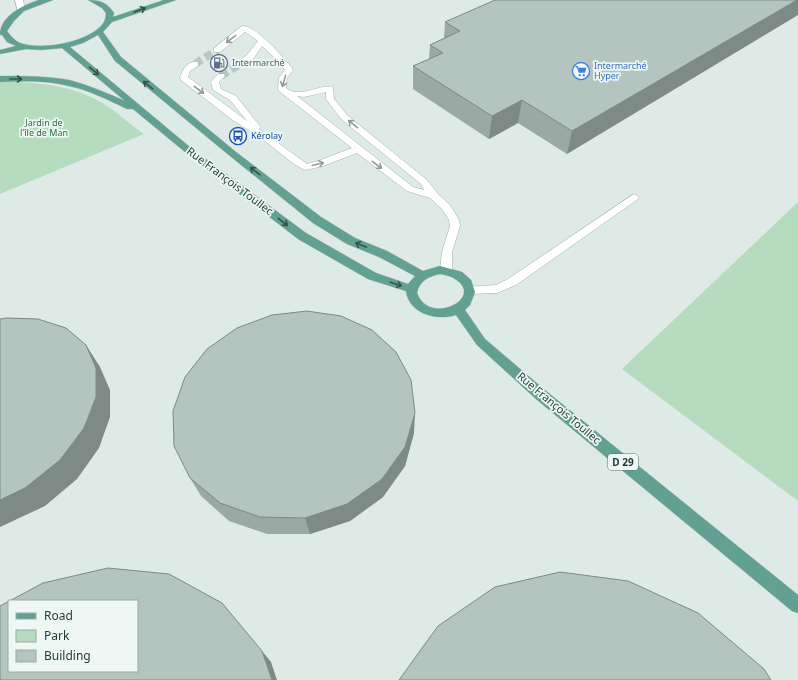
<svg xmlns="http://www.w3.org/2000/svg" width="798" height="680" font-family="'Noto Sans',sans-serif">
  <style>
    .green { fill: #b6dcc0 }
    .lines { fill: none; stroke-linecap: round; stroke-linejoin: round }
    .minor-tunnel { stroke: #b8c7c1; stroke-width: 8; stroke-dasharray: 8 4; stroke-linecap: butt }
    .minor-casing { stroke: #a1b2ac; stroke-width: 1 }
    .major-casing { stroke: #bcc4c2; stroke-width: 1 }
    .minor { fill: #fff; fill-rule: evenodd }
    .major { fill: #62a091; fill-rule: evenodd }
    .wall { fill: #9aa9a3 }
    .shaded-wall { fill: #7d8a85 }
    .building { fill: #b3c5be; stroke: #7d8a85; fill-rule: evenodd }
    .oneway { stroke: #30544a }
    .oneway2 { stroke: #8f9c99 }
    .labels { text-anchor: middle; stroke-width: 3.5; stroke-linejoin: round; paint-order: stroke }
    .far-service-label { font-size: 9px; fill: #4e5e75; stroke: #eef7f3; text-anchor: start }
    .far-shop-label { font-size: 9px; fill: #366cbe; stroke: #eef7f3; text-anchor: start }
    .far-park-label { font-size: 9px; fill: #297145; stroke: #eef7f3 }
    .far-transit-label { font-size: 9px; fill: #164399; stroke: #eef7f3; text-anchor: start }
    .shield { fill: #eef7f3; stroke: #5d736d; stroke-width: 1 }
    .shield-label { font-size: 10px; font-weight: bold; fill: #1f3a33 }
    .street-label { font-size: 11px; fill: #1f3a33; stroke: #eef7f3 }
  </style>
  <rect width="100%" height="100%" fill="#deeae5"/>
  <!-- green -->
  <path class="green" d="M7,81C38,83 69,85 97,100C113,108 128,123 144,134L0,194V82Z
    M798,202V501L622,369Z"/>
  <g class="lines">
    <!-- minor-tunnel -->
    <path class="minor-tunnel" d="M195,64L217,50
      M221,76L243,62"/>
    <!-- minor casing -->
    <g class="minor-casing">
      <path id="minor" d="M15,0H23L25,10L24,12H18Z
        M242,26C255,24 284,58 292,68L293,70L287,78L286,88C300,99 319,84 333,87L334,99L348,116L427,180L438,194L450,205L459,220L460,226L452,252V270L450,273H442L440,270L442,252L450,226L449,220L442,209L430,198L407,191L357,153L323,166L306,170L303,169L294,164L260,137L234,121L181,80L180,78C182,70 188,60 198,62V66L190,71L188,77L247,121L230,100L213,90L211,82L218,74H224L225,76L219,82L221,89L236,96L259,125L261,127L259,129L307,164L318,161L352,148L279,91L278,89L279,78L285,70L275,58L262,46C257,53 251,66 240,64V60L247,55L258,41L245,32L220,52H214V48ZM326,92V99L342,120L421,184L424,190L413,187L297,96L304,97Z
        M634,194L639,197L638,199L516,285L497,293L469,294L465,293L463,290L465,287L496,285L508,279Z"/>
    </g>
    <!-- major casing -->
    <g class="major-casing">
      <path id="major" d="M39,0H53L24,11L14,21L7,31C10,35 13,39 18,42C39,52 92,42 104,22C105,20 106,16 106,13L102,8L88,0C101,0 107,3 114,13L113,17L164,0H176L112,22L103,32L121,57L236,152L321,217L355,238L387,251L423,271L440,266L462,272L471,280L475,292L470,305L465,310L485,339L546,391L798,595V613L792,611L536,399L477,345L456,315C437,321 409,314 406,291L368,279L298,239L185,152L133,109H127C108,100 89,90 69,86C46,80 23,81 0,82V76C23,76 46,76 69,80C88,85 107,93 125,101L62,48L41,50L26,49L0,54V50L16,46L7,42L2,35H0C0,16 23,5 39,0ZM98,35L115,61L230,156L313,223L347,244L379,257L415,276L408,284L376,273L306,233L191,148L70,47L83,43ZM440,274C445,275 451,276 455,279C486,298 429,327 417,293C419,281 429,276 440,274Z"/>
    </g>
    <!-- minor -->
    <use href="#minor" class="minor"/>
    <!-- major -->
    <use href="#major" class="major"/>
  </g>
  <!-- wall -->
  <path class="wall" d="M798,0L567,154L518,123L489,139L413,89V66L429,59L430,45L444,38L445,22Z
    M414,433L405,466L383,497L350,521L310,534H267L229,521L201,496L190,478Z"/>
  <!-- shaded-wall -->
  <path class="shaded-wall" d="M797,0H798V15L567,154L572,131Z
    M522,100L518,123L489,139L492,116Z
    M86,345L100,367L110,390V417L99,448L77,479L45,506L0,527V500Z
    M415,413L414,433L405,466L383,497L350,521L310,534L305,518Z
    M262,651L271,662L277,680H272Z"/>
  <!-- building -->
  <path class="building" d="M495,0H797L572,131L522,100L492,116L413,66L443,53L430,45L460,31L445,22Z
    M307,311L341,316L372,330L396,352L411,380L415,413L405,447L382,479L347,504L305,518L260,517L220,503L190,478L174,446L173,411L185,377L207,349L237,328L272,315Z
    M6,318L38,319L66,328L86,345L96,368V397L84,428L60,460L25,488L0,500V319Z
    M108,568L169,574L222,603L262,651L272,680H0V606L43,583ZM9,601H137V671H9Z
    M560,572L628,581L698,613L764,669L771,680H399L438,626L495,587Z"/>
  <!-- one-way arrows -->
  <defs><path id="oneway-shaft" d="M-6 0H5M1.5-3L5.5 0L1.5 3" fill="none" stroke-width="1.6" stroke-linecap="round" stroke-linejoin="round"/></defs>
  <g class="oneway">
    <use href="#oneway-shaft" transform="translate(140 10) rotate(-20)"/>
    <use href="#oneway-shaft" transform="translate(94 71) rotate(39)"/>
    <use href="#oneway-shaft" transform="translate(16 79)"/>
    <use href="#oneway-shaft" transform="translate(148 85) rotate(-141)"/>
    <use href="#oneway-shaft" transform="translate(255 171) rotate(-142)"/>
    <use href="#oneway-shaft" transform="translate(283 222) rotate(38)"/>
    <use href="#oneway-shaft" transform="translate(361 245) rotate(-158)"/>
    <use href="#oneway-shaft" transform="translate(396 284) rotate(18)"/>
  </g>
  <g class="oneway2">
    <use href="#oneway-shaft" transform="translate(231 39) rotate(142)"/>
    <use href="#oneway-shaft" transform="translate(284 81) rotate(106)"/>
    <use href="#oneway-shaft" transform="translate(199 90) rotate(37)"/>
    <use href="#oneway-shaft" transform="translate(353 124) rotate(-141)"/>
    <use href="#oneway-shaft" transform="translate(318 164) rotate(-14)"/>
    <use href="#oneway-shaft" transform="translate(377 165) rotate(37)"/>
  </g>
  <!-- icons -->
  <defs>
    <g id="fuel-ring" transform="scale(0.9)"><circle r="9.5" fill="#eef7f3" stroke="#5c6f8a" stroke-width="1.5"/><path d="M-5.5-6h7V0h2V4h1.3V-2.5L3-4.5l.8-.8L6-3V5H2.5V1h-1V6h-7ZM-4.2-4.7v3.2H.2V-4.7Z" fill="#5c6f8a"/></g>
    <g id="supermarket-ring" transform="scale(0.9)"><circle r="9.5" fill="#eef7f3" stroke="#3f7fe0" stroke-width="1.5"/><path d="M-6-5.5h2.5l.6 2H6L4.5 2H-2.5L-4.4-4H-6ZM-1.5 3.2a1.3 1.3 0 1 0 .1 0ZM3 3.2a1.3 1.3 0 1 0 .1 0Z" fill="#3f7fe0"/></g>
    <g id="bus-ring" transform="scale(0.9)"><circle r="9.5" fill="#eef7f3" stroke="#1a4fb4" stroke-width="1.5"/><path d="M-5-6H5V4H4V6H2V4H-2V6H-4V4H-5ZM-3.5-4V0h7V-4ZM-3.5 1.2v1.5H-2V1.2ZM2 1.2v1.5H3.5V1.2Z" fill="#1a4fb4"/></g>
  </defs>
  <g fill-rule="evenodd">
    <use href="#fuel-ring" x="219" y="63"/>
    <use href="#supermarket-ring" x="581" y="71"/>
    <use href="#bus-ring" x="238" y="136"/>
  </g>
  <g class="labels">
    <!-- far-service labels -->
    <g class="far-service-label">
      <text x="232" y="66">Intermarché</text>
    </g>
    <!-- far-shop labels -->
    <g class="far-shop-label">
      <text x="594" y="69">Intermarché<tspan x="594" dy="10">Hyper</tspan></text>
    </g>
    <!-- far-park labels -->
    <g class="far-park-label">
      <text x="44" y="126">Jardin de<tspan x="44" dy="10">l'île de Man</tspan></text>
    </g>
    <!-- far-transit labels -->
    <g class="far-transit-label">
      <text x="251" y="139">Kérolay</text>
    </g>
    <!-- shield labels -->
    <rect class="shield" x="608" y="454" width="30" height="16" rx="3"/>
    <g class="shield-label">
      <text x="623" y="466">D 29</text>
    </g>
    <!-- street labels -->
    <g class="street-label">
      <text transform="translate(230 181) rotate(37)" y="4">Rue François Toullec</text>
      <text transform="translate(559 408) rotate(40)" y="4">Rue François Toullec</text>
    </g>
  </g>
  <!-- legend -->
  <rect x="8" y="600" width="130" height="72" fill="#eef7f3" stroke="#9baba6"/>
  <rect x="16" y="613" width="20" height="6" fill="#62a091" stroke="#9baba6"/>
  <text x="44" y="620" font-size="12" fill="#1f3a33">Road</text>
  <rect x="16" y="630" width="20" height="12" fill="#b6dcc0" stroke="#9baba6"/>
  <text x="44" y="640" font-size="12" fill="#1f3a33">Park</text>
  <rect x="16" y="650" width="20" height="12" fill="#b3c5be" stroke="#9baba6"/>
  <text x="44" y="660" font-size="12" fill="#1f3a33">Building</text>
</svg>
